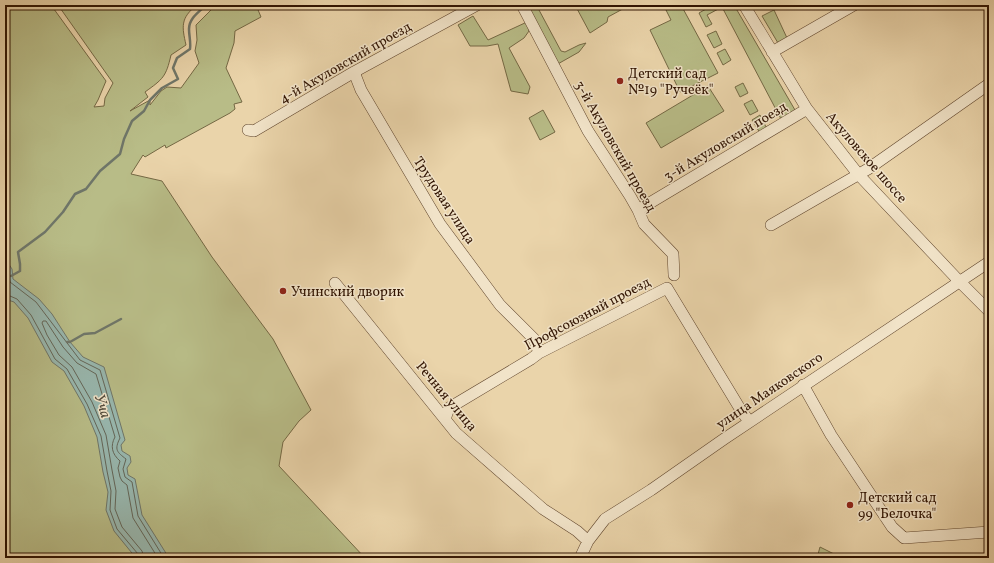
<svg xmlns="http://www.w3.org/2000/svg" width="994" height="563" font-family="Vollkorn,serif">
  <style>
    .green { fill: #b8bc87; stroke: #746844 }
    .water { fill: #98b7ae; stroke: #6f7669 }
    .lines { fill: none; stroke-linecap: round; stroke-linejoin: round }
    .shore { stroke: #646658; stroke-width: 1 }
    .stream { stroke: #6f7669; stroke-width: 2.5 }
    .minor-casing { stroke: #5f442c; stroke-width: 12 }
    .minor { stroke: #f1e3c8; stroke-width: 11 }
    .poi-dot { fill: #8f2418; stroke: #f1e3c8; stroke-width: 1.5 }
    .labels { text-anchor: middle; stroke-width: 3; stroke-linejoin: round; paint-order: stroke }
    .street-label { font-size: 14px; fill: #311402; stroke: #f1e3c8 }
    .poi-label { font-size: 14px; fill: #311402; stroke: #f1e3c8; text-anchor: start }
    .water-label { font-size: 15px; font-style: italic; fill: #554d3e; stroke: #f1e3c8 }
  </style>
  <rect width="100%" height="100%" fill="#ead4aa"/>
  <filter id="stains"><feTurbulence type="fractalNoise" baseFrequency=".005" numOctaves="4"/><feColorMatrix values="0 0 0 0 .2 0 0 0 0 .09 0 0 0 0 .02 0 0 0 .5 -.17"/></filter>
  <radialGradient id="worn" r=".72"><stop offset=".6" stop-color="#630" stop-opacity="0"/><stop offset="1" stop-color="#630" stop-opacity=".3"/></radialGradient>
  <!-- green -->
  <path class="green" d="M5,5H51L106,81L98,100L94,107L104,106L105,98L113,83L58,5H197C180,18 182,27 186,45L171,55C166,77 163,79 145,92L148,97L130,111L150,100V105L161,91L167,87L181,88L199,63L195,51L197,40L196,25L216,5H256L261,17L235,31L234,43L226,68L242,102L234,104L235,109L230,113L166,148L165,145L145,157L143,155L131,174L162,181L212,257L273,339L311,410L299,421L283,442L279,466L365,558H5Z
    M525,5H541L539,6V10L561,51L565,52L579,45L586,43L579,52L556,65Z
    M575,5H630L608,17L607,22L590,33Z
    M677,5H681L718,73L680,92L650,30L671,20L666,10Z
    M713,5H734L795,110L781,119L722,7L707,15L712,24L706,27L699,13Z
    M774,10L787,38L778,43L762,16Z
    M473,16L488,40L527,22L529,31L524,38L509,48L530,87L528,94L511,91L498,44L487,46H470L458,25Z
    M716,31L722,44L714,48L707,35Z
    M725,49L731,60L723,65L717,53Z
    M743,83L748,93L740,97L735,87Z
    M708,86L724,111L661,148L646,123Z
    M752,100L758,111L750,115L744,104Z
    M543,110L555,132L540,140L529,118Z
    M760,115L766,127L770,125L760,133L752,120Z
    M820,547L842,558H817Z"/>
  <!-- water -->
  <path class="water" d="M5,251L9,257L8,263L12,269L13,279L39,299L52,314L70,342L83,357L104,367L125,440L121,445L122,451L130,456L131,462L127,468L128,475L135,479L142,515L169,558H136L114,531L106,510L108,492L103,472L97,437L84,406L64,371L52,362L28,318L14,302L5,299Z"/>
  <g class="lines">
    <!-- shore -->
    <path class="shore" d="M5,266L8,270L10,282L36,302L80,360L100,370L120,438C114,450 117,452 126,459L123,469L125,477L132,482L138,516L164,558
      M5,295L10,296L17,299L31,315L55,359L67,369L87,404L101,436L107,471L111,491L110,510L117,529L138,554L139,558
      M144,558L142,551L122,527L115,509L116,491L112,470L106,435L92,402L72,367L59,355L47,335L42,323L43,321H46L63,347L77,363L96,374L115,437C110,446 112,454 120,461L118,468L120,477L122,481L127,485L133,518L158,558"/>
    <!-- stream -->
    <path class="stream" d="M11,276L20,271V264L18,252L45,232L63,212L75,194L86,189L100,171L120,154L124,139L132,121L144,111L150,100L162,88L178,79L173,68L177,58L190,49C191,42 189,36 189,29C189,18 199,12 206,5
      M67,342H70L84,334L95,333L121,319"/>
    <!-- minor casing -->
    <g class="minor-casing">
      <path id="minor" d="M522,5L588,131L630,196L638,210L644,224L673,254L674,275
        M744,5L807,109L858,174L959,281L989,311
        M772,52L854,5
        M354,72L361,90L440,224L500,305L534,339L539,353
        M248,130L254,131L354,72L477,5
        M638,210L807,109
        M771,225L868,169L989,84
        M335,283L456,433L543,509L577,531L588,541
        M803,385L831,435L892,527L904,538L989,532
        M445,419L449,408L531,359L539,353L667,288L742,412L749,421
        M580,558L588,541L605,519L651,490L724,439L989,262"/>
    </g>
    <!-- minor -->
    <use href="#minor" class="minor"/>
  </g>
  <!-- markers -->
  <g class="poi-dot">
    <circle cx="620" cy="81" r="4"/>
    <circle cx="283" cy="291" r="4"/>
    <circle cx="850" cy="505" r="4"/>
  </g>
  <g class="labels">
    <!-- street labels -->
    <g class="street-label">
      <text transform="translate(345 62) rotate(-30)" y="5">4-й Акуловский проезд</text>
      <text transform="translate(725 141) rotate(-31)" y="5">3-й Акуловский поезд</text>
      <text transform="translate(616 146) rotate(60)" y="5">3-й Акуловский проезд</text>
      <text transform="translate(867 157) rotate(49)" y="5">Акуловское шоссе</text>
      <text transform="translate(445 200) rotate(57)" y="5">Трудовая улица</text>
      <text transform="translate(587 313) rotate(-28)" y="5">Профсоюзный проезд</text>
      <text transform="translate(769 390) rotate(-34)" y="5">улица Маяковского</text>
      <text transform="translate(447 396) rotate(50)" y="5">Речная улица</text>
    </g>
    <!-- poi labels -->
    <g class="poi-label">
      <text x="628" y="78">Детский сад<tspan x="628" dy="16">№19 "Ручеёк"</tspan></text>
      <text x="291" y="296">Учинский дворик</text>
      <text x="858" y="502">Детский сад<tspan x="858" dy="16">99 "Белочка"</tspan></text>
    </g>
    <!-- water labels -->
    <g class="water-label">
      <text transform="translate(103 406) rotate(72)" y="5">Уча</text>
    </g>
  </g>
  <!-- margin -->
  <rect width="994" height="563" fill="none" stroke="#ead4aa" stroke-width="20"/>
  <rect x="6" y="6" width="982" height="551" fill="none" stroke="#311402" stroke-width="2"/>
  <rect x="10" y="10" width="974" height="543" fill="none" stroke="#311402"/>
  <rect width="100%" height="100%" filter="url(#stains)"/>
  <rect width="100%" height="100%" fill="url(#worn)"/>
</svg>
